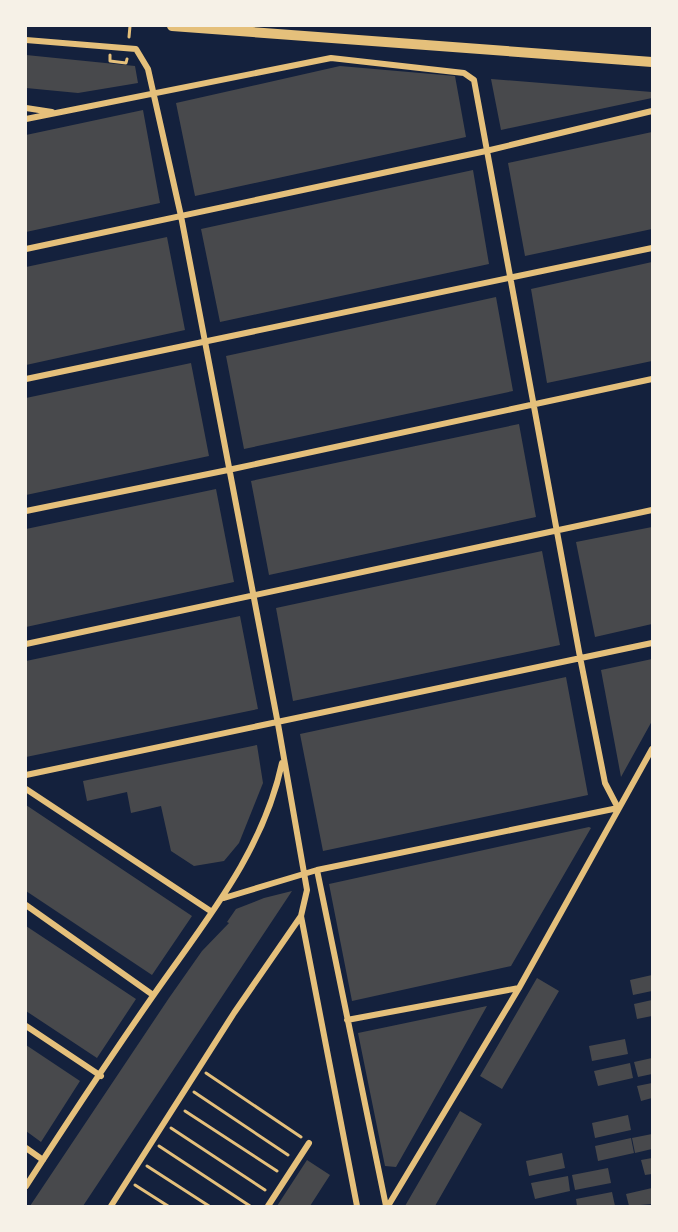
<svg xmlns="http://www.w3.org/2000/svg" width="678" height="1232" font-family="Commissioner,sans-serif">
  <style>
    .building { fill: #48494c }
    .lines { fill: none; stroke-linecap: round; stroke-linejoin: round }
    .path { stroke: #e5c07b; stroke-width: 3 }
    .minor { stroke: #e5c07b; stroke-width: 6 }
    .primary { stroke: #e5c07b; stroke-width: 10 }
  </style>
  <rect width="100%" height="100%" fill="#14213d"/>
  <!-- building -->
  <path class="building" d="M26,55L135,66L138,83L78,93L26,88Z
    M340,66L455,76L466,137L195,196L176,103Z
    M491,79L652,92V98L501,130Z
    M143,110L160,203L26,232V135Z
    M652,132V229L525,256L508,163Z
    M473,170L489,264L220,322L201,229Z
    M167,237L185,330L26,365V267Z
    M652,262V361L547,383L531,289Z
    M496,297L513,391L244,449L226,356Z
    M191,363L209,456L26,495V398Z
    M519,424L536,517L269,575L251,481Z
    M216,489L234,582L26,627V529Z
    M652,527V624L595,637L576,542Z
    M542,551L560,645L293,701L276,608Z
    M240,616L258,709L26,757V661Z
    M652,659V721L621,777L601,670Z
    M566,677L588,795L323,851L300,734Z
    M257,745L263,783L239,843L224,861L194,866L171,851L161,806L131,813L127,792L87,801L83,781Z
    M26,805L192,916L152,975L26,891Z
    M589,827L591,828L511,966L352,1001L329,884Z
    M292,891L83,1206H30L169,998L202,951L229,923L227,922L236,909L264,898Z
    M26,926L136,999L97,1058L26,1011Z
    M652,975V991L633,995L630,980Z
    M537,978L559,991L502,1089L480,1076Z
    M652,1000V1016L637,1019L634,1004Z
    M487,1006L396,1167L385,1166L358,1033Z
    M625,1039L628,1054L592,1061L589,1046Z
    M26,1045L80,1081L41,1142L26,1131Z
    M652,1058V1074L638,1077L634,1062Z
    M630,1063L633,1078L598,1086L594,1071Z
    M652,1083V1098L641,1101L637,1086Z
    M460,1111L482,1124L435,1206H405Z
    M628,1115L631,1130L595,1138L592,1123Z
    M652,1134V1149L635,1153L632,1138Z
    M631,1138L634,1153L598,1161L595,1146Z
    M562,1153L565,1168L529,1176L526,1161Z
    M652,1158V1174L645,1175L641,1160Z
    M307,1160L330,1175L310,1206H277Z
    M608,1168L611,1183L575,1190L572,1175Z
    M568,1176L570,1191L535,1199L531,1183Z
    M652,1188V1204L629,1206L626,1194Z
    M612,1192L615,1206H577L576,1199Z"/>
  <g class="lines">
    <!-- path -->
    <path class="path" d="M129,37L130,26
      M110,55V61L126,63L127,59
      M206,1073L301,1137
      M194,1092L288,1155
      M185,1111L277,1171
      M171,1128L265,1190
      M159,1146L250,1206
      M147,1166L209,1206
      M135,1185L168,1206"/>
    <!-- minor -->
    <path class="minor" d="M26,40L136,49L148,69L181,216L278,724L307,890L301,916L357,1206
      M26,108L52,112
      M26,119L331,58L464,73L474,80L580,657L605,783L618,808L317,870L224,898
      M26,249L486,151L652,111
      M26,379L652,248
      M26,511L228,470L652,379
      M26,644L652,510
      M26,775L652,643
      M26,789L212,912
      M317,870L386,1206
      M26,905L153,995
      M347,1020L519,988
      M26,1026L101,1076
      M26,1148L43,1160
      M26,1186C68,1121 111,1056 155,993C206,920 263,852 282,763
      M111,1206L234,1013L301,916
      M268,1206L309,1143
      M388,1206L519,988L652,749"/>
    <!-- primary -->
    <path class="primary" d="M172,26L652,62"/>
  </g>
  <!-- border -->
  <rect width="678" height="1232" fill="none" stroke="#f6f1e7" stroke-width="54"/>
</svg>
